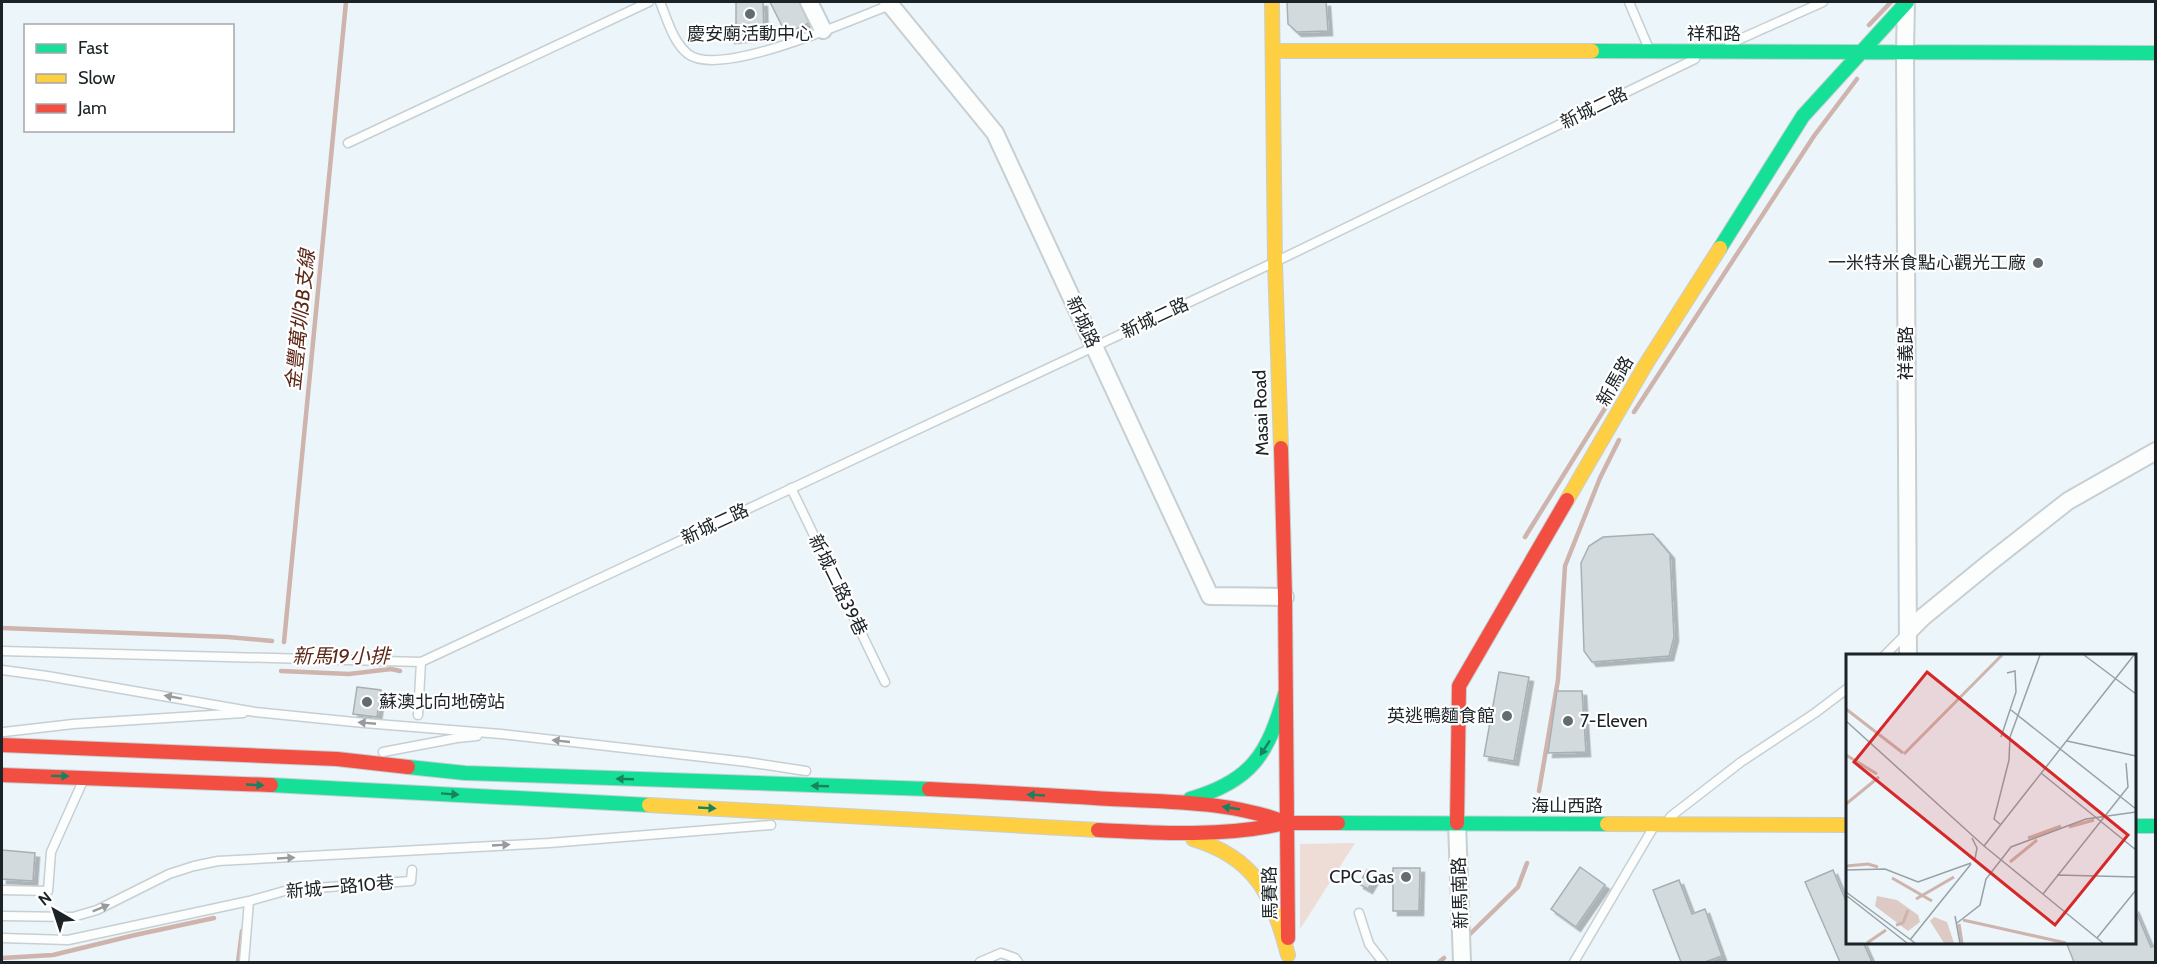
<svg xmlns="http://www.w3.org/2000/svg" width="2157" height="964" font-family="Cabin,'Noto Sans TC',sans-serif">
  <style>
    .green { fill: #eedcd7 }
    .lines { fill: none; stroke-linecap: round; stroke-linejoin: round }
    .stream { stroke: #ceb4ac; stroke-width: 4.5 }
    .building { fill: #d2dade; stroke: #a8b0b4; stroke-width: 1.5; filter: url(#shadow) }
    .lane-casing { stroke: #c7cfd2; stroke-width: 11 }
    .street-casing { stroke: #c7cfd2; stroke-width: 20 }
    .fast-casing { stroke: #c7cfd2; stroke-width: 16 }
    .slow-casing { stroke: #c7cfd2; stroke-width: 16 }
    .jam-casing { stroke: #c7cfd2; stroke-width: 16 }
    .lane { stroke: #fcfefe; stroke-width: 8 }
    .street { stroke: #fcfefe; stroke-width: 16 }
    .fast { stroke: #16e098; stroke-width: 14 }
    .slow { stroke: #ffcf43; stroke-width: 14 }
    .jam { stroke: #f24e42; stroke-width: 14 }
    .oneway { fill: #979b9d }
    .oneway2 { fill: #18825f }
    .poi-dot { fill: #646c70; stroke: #fff; stroke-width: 2 }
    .labels { text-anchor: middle; stroke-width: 4.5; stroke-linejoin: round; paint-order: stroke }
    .poi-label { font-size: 18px; fill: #1b2326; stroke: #fff; text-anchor: end }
    .street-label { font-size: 18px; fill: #1b2326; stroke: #fff }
    .water-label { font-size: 20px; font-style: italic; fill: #5d2817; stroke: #fff }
    .inset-river { fill: none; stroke: #ceb4ac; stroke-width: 3 }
    .inset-road { fill: none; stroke: #98a1a5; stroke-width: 1.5 }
    .view { fill: #d62828; fill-opacity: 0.15; stroke: #d62828; stroke-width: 3 }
    .inset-edge { fill: none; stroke: #1b2326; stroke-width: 3 }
  </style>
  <defs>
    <filter id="shadow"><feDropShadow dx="4.5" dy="4.5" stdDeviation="0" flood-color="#0004"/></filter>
  </defs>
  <rect width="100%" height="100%" fill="#ecf5f9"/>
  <!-- green -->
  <path class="green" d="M1355,843L1300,929V844Z"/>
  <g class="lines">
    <!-- stream -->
    <path class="stream" d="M1869,25L1891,2
      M1634,412L1814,136L1857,79
      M1525,537L1625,376
      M2,628L228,637L272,641
      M284,642L346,2
      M281,671L349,674L391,669L400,671
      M1539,791L1558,680L1565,566L1600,478L1619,440
      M1469,935L1518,887L1527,863
      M2,958L53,955L135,935L214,918
      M238,962L242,931
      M1439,962L1444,958"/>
  </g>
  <!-- building -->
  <path class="building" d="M736,2H763L764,36L730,39L729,27H736Z
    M770,2H799L809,23L786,34Z
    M1287,2H1326L1328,31L1297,32L1288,24Z
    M1653,534L1670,554L1674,637L1669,656L1592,662L1584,651L1581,563L1589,546L1603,537Z
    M1499,672L1529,677L1514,761L1484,756Z
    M357,687L381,690L377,717L353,714Z
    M1557,691H1582L1586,752L1548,753Z
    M2,850L35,853L33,881L2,879Z
    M1580,867L1605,885L1576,927L1551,909Z
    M1393,868H1420L1419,911H1393Z
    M1367,870L1376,875L1368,889L1359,884Z
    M1833,870L1848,906V942H1863L1872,962H1840L1805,882Z
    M1679,880L1692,914L1705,909L1722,956L1705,962H1681L1653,890Z
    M2134,907L2151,947L2156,945V962H2074L2066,942H2134Z"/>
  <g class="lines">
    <!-- lane casing -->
    <g class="lane-casing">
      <path id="lane" d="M660,2C667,19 673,42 688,54C720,79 853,19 890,5
        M1629,2L1649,49
        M1729,44L1823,2
        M348,143L649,2
        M791,488L885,682
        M2,651L421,662L418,715
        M1885,655L1906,634
        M421,662L1275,262L1695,59
        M2,670L47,676L255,712L364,723L501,734L747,762L806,771
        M4,732L73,724L243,713
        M383,752L457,738L477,736
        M1670,817L1741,762L1815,713L1848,688
        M2,890L48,891L51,852L82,783
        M1359,913L1369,944L1383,962
        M2,916L73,917L97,910L169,874L194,866L218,861L549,843L771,825
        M2,938L68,940L249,901
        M244,962L249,901L288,890L411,881L412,870
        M980,962L1001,953L1015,958L1018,962
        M1574,962L1653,828"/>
    </g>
    <!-- street casing -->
    <g class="street-casing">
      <path id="street" d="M809,2L823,30
        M888,2L995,133L1210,596L1285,597
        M1906,2L1905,50L1908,655
        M1908,632L1923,617L1989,563L2068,501L2156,451
        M1457,823L1462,962"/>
    </g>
    <!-- fast casing -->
    <g class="fast-casing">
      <path id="fast" d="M1592,51L2156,53
        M1720,248L1803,116L1907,2
        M408,767L465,773L929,789
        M271,785L649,805
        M1190,799C1252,781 1268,754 1285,694
        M1338,823L1607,824
        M2134,826H2156"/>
    </g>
    <!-- slow casing -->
    <g class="slow-casing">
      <path id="slow" d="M1272,2L1275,262L1281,448
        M1273,51H1592
        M1567,500L1646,364L1720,248
        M649,805L1098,830
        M1607,824L1848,825
        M1193,839C1256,858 1272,895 1288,955"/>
    </g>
    <!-- jam casing -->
    <g class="jam-casing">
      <path id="jam" d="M1281,448L1285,597L1287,823H1338
        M2,745L337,759L408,767
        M2,775L271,785
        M929,789C990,792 1050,795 1111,799C1170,802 1231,801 1287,823
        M1287,823L1288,938
        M1457,823L1459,686L1567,500
        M1098,830C1158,833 1221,837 1281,824"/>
    </g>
    <!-- lane -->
    <use href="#lane" class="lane"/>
    <!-- street -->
    <use href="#street" class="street"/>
    <!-- fast -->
    <use href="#fast" class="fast"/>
    <!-- slow -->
    <use href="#slow" class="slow"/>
    <!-- jam -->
    <use href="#jam" class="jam"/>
  </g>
  <!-- one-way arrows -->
  <defs><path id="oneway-solid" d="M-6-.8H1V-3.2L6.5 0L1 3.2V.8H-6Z" transform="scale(1.5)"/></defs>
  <g class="oneway">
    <use href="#oneway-solid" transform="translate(173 697) rotate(-170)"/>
    <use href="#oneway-solid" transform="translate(367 723) rotate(-175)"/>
    <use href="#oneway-solid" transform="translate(561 741) rotate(-174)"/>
    <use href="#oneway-solid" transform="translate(501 845) rotate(-3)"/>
    <use href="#oneway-solid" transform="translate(286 858) rotate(-3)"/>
    <use href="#oneway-solid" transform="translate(101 908) rotate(-22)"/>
  </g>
  <g class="oneway2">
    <use href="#oneway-solid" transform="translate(1265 748) rotate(123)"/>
    <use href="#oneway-solid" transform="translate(60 776) rotate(1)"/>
    <use href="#oneway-solid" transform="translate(625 779) rotate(-178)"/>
    <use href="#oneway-solid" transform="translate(255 785) rotate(3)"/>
    <use href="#oneway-solid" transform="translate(820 786) rotate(-178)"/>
    <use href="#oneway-solid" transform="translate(450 794) rotate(4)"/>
    <use href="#oneway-solid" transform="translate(1036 795) rotate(-177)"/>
    <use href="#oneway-solid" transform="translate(707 808) rotate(3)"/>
    <use href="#oneway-solid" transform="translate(1231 808) rotate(-171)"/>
  </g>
  <!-- markers -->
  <g class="poi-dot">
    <circle cx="750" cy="14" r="6"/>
    <circle cx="2038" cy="263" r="6"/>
    <circle cx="367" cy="702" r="6"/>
    <circle cx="1507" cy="716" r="6"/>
    <circle cx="1568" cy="721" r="6"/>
    <circle cx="1406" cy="877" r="6"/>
  </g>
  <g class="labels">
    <!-- poi labels -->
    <g class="poi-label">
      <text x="750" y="40" text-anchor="middle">慶安廟活動中心</text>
      <text x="2026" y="269">一米特米食點心觀光工廠</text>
      <text x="379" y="708" text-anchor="start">蘇澳北向地磅站</text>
      <text x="1495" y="722">英逃鴨麵食館</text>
      <text x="1580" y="727" text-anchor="start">7-Eleven</text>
      <text x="1394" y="883">CPC Gas</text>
    </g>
    <!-- street labels -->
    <g class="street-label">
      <text x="1714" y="40">祥和路</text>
      <text transform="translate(1594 108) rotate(-26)" y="6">新城二路</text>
      <text transform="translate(1155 318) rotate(-25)" y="6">新城二路</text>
      <text transform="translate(1083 322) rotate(65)" y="6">新城路</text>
      <text transform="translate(1906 353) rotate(-90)" y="6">祥義路</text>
      <text transform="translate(1615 381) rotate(-60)" y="6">新馬路</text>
      <text transform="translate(1261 413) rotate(-92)" y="6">Masai Road</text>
      <text transform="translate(715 524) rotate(-25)" y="6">新城二路</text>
      <text transform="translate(838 585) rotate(64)" y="6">新城二路39巷</text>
      <text x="1567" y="812">海山西路</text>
      <text transform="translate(340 887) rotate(-5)" y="6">新城一路10巷</text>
      <text transform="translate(1270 893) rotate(-91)" y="6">馬賽路</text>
      <text transform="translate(1460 893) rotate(-92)" y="6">新馬南路</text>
    </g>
    <!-- water labels -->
    <g class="water-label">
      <text transform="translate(300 320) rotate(-84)" y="7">金豐萬圳3B支線</text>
      <text x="341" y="663">新馬19小排</text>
    </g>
  </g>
  <!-- overview -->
  <g transform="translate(1846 654)">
    <rect width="290" height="290" fill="#ecf5f9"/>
    <path d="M31,242L51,246L72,261L74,268L62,277L29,252ZM88,263L101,268L108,289H98L84,267Z" fill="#ddcac4"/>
    <path class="inset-river" d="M0,55L57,99M58,100L156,1M0,101L31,120M0,150L33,123M223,173L248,166M182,184L215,172M164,208L191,186M0,212L22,210L32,213M46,224L86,247M70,245L108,223M117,266L220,289M113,270L116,289M50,271L57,269L62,256M21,289L40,276"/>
    <path class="inset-road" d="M238,1L290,40M165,56L290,155M0,67L138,192M155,83L170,38L169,17L161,19M221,87L290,102M195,119L290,196M155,171L148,165L163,106L164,83L194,1M126,184L131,194L129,205M0,216L39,215L72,228L125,209M211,221L290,223M0,238L69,289M197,240L282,133L280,109M1,242L61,289M109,262L114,289M111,269L134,251L140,225L165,193L240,165L290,158M251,284L290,236M64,286L125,210M257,289L138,192L288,1"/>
    <path class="view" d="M81,18L282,181L209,271L8,108Z"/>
    <rect width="290" height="290" class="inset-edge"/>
  </g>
  <!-- border -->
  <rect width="2157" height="964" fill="none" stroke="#1b2326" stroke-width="6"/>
  <!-- legend -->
  <rect x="24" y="24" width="210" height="108" fill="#ffffff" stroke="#a4a7a8" stroke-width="1.5"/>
  <rect x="36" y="44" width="30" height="9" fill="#16e098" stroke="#a4a7a8" stroke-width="1.5"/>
  <text x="78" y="54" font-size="18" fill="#1b2326">Fast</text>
  <rect x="36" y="74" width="30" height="9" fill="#ffcf43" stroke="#a4a7a8" stroke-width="1.5"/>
  <text x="78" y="84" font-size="18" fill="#1b2326">Slow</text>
  <rect x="36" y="104" width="30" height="9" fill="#f24e42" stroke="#a4a7a8" stroke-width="1.5"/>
  <text x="78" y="114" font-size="18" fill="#1b2326">Jam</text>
  <!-- north arrow -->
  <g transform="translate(54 910) rotate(321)" stroke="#ffffff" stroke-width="4.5" paint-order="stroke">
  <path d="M0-4.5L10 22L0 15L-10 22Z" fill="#1b2326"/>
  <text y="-9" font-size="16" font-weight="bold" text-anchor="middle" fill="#1b2326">N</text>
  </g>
</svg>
